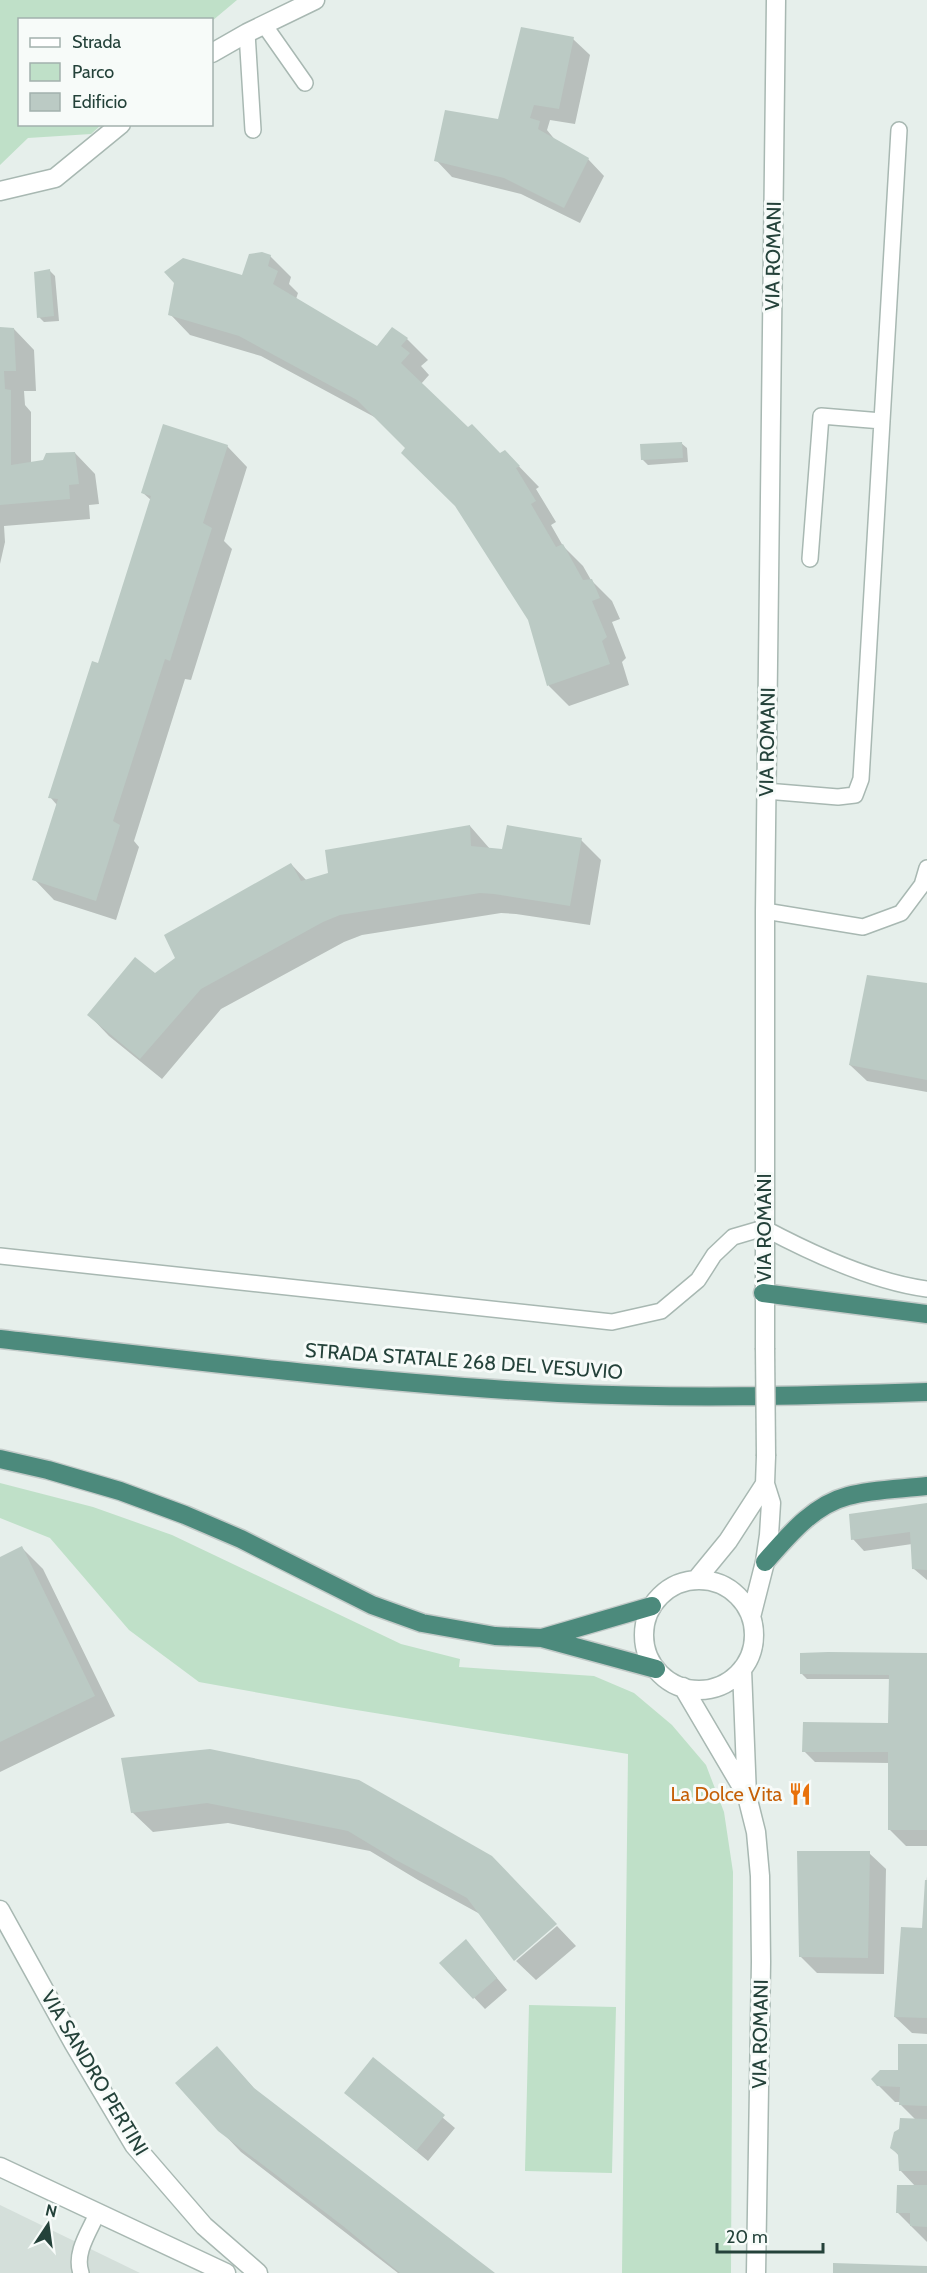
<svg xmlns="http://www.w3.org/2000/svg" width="927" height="2273" font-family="Cabin,sans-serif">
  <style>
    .built { fill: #d4dfda }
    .green { fill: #bfe0c8 }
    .shadow { fill: #0003 }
    .building { fill: #bbcac4 }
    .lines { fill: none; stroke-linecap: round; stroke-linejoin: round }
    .service-casing { stroke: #a8b8b2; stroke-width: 18 }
    .minor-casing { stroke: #a8b8b2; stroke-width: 21 }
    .tertiary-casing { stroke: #a8b8b2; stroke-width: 21 }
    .trunk-casing { stroke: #c2cac8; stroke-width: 21 }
    .service { stroke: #fff; stroke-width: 15 }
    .minor { stroke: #fff; stroke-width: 18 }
    .tertiary { stroke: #fff; stroke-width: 18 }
    .trunk { stroke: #4c8a7c; stroke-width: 18 }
    .tertiary-bridge-casing { stroke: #a8b8b2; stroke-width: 21; stroke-linecap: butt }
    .tertiary-bridge { stroke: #fff; stroke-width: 18 }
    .labels { text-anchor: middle; stroke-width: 6; stroke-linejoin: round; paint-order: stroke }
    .street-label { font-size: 20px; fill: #24423a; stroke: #f7fbf9 }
    .food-label { font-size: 20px; fill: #c56008; stroke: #f7fbf9; text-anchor: end }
  </style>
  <rect width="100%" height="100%" fill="#e6efeb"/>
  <!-- built -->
  <path class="built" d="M0,2205L140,2273H0Z"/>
  <!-- green -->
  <path class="green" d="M0,0H237L212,21V20H20V124L101,125L91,134L28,138L0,165Z
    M0,1483L93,1507L172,1535L401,1644L460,1659L459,1667L594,1676L634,1693L672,1725L706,1765L724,1812L733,1872L731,2273H622L628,1754L338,1707L199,1682L129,1630L50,1538L0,1518Z
    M529,2005L616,2007L612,2173L525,2171Z"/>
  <!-- shadow -->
  <path class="shadow" d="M573,39L590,55L575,124L550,120L547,130L556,141L588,159L604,176L580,223L521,194L452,177L436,160L500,121Z
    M270,256L291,277L289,284L298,293L296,299L378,348L393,329L407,339L428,360L421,366L429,375L421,384L468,429L500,455L505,452L539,487L536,489L556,522L551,525L563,546L583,566L591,580L612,601L620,619L612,622L626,658L622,662L629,685L569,706L549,686L530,619L457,506L407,448L380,420L261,356L190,335L170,314L242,277Z
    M50,271L55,276L59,321L44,322L39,317Z
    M0,329H14L34,350L36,391H24L25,405L31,412V464L75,453L95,474L99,504L89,505L90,519L4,526L5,542L0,564Z
    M681,443L687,448L688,462L648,465L642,459Z
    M227,446L247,467L224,541L232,549L191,680L185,679L134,841L139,847L116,920L54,900L34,879L57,805L50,797L99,665L151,500L143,493Z
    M470,826L490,849L503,851L581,840L601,860L590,925L516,914L501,913L362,935L344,942L221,1009L162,1079L109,1036L89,1015L155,975L291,864L307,881Z
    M927,984V1092L867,1081L850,1065Z
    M927,1505V1580L914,1569L912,1544L864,1551L853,1539Z
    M22,1548L43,1569L115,1716L0,1772V1559Z
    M927,1655V1846H906L889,1829L890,1763L815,1762L804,1751L890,1727V1679H807L802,1674Z
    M123,1759L505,1872L516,1960L480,1914L418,1880L370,1851L228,1823L153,1832L132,1812Z
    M869,1853L886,1869L884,1974L817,1973L801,1957Z
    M927,1876V2034L912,2033L895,2017L923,1930Z
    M557,1926L576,1946L536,1980L516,1961Z
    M466,1941L507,1990L485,2009L441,1963Z
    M927,2045V2242L897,2212L916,2187L900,2170L899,2156L892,2148L916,2120L901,2105V2102H895L878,2085L899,2072Z
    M217,2048L261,2096L492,2273H398L241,2152L220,2130Z
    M373,2059L455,2128L428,2161L346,2093Z"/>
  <!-- building -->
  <path class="building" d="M521,27L574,37L559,109L534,105L530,118L540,121L538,129L589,158L564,208L504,178L434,161L445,110L498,119Z
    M262,252L271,255L268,266L278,271L273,284L377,346L392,327L408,338L401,346L410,353L401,363L468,427L472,424L500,453L505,450L520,466L516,468L536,501L531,504L556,547L563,544L583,580L592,579L600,598L592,601L607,637L602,641L610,664L547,686L528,620L455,506L401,453L405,448L357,400L239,336L168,315L174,283L164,272L183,258L242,275L249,254Z
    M50,269L54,316L37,318L34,272Z
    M0,327L14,328L16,371H4L5,389L11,390V465L43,460L46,453L75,452L79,484L69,485L70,499L0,505Z
    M163,424L228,445L203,523L212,528L170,661L165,659L113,821L120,825L96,901L32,880L58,799L48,798L92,661L98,663L151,496L141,493Z
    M682,442L683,458L641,460L640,444Z
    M470,825L471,846L502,849L507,825L582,838L570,906L494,894L480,893L340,915L323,922L201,989L140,1059L87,1015L135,957L155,973L175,958L164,935L291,863L301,881L328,873L325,850Z
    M867,975L927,983V1080L849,1065Z
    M927,1503V1570L912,1569L910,1532L851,1540L849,1514Z
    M22,1546L95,1696L0,1742V1557Z
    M828,1652L927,1653V1830H888V1752H802L803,1722L888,1723L889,1675L800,1674V1653Z
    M210,1749L359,1780L492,1856L557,1924L514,1961L467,1898L396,1860L348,1831L207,1803L131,1813L121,1758Z
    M797,1851H870L868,1958L799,1957Z
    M925,1880H927V2018L894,2017L901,1927L922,1928Z
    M466,1939L497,1978L473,1999L439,1963Z
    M898,2044H927V2106L899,2105L900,2087L877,2086L871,2079L880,2070H898Z
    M217,2046L254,2088L495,2273H400L343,2226L218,2131L175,2083Z
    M373,2057L445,2115L416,2151L344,2093Z
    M900,2118L927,2119V2171H899L898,2154L890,2148L894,2132L899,2129Z
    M897,2185H927V2227L910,2226V2213H896Z
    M833,2263L927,2266V2273H833Z"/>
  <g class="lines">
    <!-- service casing -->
    <g class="service-casing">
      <path id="service" d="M265,26L305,83
        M247,33L253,130
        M882,421L899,130
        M766,791L838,797L855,795L861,779L882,421L821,416L810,559
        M765,911L863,927L901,913L922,885L927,868
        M0,1256L612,1322L661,1311L698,1280L714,1255L733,1237L764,1228C811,1253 873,1282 927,1289
        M81,2273C74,2253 89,2232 97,2214"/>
    </g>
    <!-- minor casing -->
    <g class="minor-casing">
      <path id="minor" d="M212,53L247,33L315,0
        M0,191L55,178L121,124
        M0,1910L74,2044L134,2145L204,2226L258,2273
        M0,2167L226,2273"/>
    </g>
    <!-- tertiary casing -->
    <g class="tertiary-casing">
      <path id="tertiary" d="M765,1348V911L776,0
        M696,1580L728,1541L765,1484
        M644 1635a55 55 0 1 1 110 0a55 55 0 1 1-110 0Z
        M751,1617L765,1562L769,1535L771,1503L765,1484L766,1456
        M742,1669L747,1796L756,1832L760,1876L761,1962L756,2273
        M683,1687L746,1794"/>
    </g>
    <!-- trunk casing -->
    <g class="trunk-casing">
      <path id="trunk" d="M763,1293L927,1314
        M0,1339C186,1360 371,1383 558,1393C681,1399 804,1396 927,1392
        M0,1459L48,1470L120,1491L185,1515L241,1539L372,1605L422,1623L495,1636L542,1638L656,1669
        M765,1562C788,1536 813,1505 848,1496C873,1489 901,1489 927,1486
        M542,1638L652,1606"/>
    </g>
    <!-- service -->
    <use href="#service" class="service"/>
    <!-- minor -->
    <use href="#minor" class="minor"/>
    <!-- tertiary -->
    <use href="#tertiary" class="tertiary"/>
    <!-- trunk -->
    <use href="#trunk" class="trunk"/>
    <!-- tertiary-bridge casing -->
    <g class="tertiary-bridge-casing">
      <path id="tertiary-bridge" d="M765,1348L766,1456"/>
    </g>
    <!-- tertiary-bridge -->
    <use href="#tertiary-bridge" class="tertiary-bridge"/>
  </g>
  <!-- icons -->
  <defs>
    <g id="restaurant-bare" transform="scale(1.8)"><path d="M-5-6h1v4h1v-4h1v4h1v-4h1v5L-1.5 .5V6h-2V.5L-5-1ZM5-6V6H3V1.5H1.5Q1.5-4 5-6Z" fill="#e8710a" stroke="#f7fbf9" stroke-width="2.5" paint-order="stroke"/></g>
  </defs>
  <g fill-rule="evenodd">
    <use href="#restaurant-bare" x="800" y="1794"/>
  </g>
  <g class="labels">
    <!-- street labels -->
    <g class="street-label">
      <text transform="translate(773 256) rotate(-89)" y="7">VIA ROMANI</text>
      <text transform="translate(767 742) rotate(-89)" y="7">VIA ROMANI</text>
      <text transform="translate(764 1228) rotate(-90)" y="7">VIA ROMANI</text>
      <text transform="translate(464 1361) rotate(4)" y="7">STRADA STATALE 268 DEL VESUVIO</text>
      <text transform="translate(760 2034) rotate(-89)" y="7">VIA ROMANI</text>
      <text transform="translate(95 2073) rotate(59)" y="7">VIA SANDRO PERTINI</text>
    </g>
    <!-- food labels -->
    <g class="food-label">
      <text x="782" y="1801">La Dolce Vita</text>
    </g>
  </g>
  <!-- legend -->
  <rect x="18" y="18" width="195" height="108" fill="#f7fbf9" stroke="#a3b1ad" stroke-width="1.5"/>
  <rect x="30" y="38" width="30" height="9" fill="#ffffff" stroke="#a3b1ad" stroke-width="1.5"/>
  <text x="72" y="48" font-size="18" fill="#24423a">Strada</text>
  <rect x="30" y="63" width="30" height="18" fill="#bfe0c8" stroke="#a3b1ad" stroke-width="1.5"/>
  <text x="72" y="78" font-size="18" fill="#24423a">Parco</text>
  <rect x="30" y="93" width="30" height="18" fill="#bbcac4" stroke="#a3b1ad" stroke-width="1.5"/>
  <text x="72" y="108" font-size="18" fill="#24423a">Edificio</text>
  <!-- north arrow -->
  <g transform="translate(48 2225) rotate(13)" stroke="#f7fbf9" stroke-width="4.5" paint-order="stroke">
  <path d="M0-4.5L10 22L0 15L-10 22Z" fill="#24423a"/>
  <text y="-9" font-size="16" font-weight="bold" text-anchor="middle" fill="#24423a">N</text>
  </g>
  <!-- scale -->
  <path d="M717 2243v9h106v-9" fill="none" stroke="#24423a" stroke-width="3"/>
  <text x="726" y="2243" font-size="18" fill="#24423a" stroke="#f7fbf9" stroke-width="4.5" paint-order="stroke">20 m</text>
</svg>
